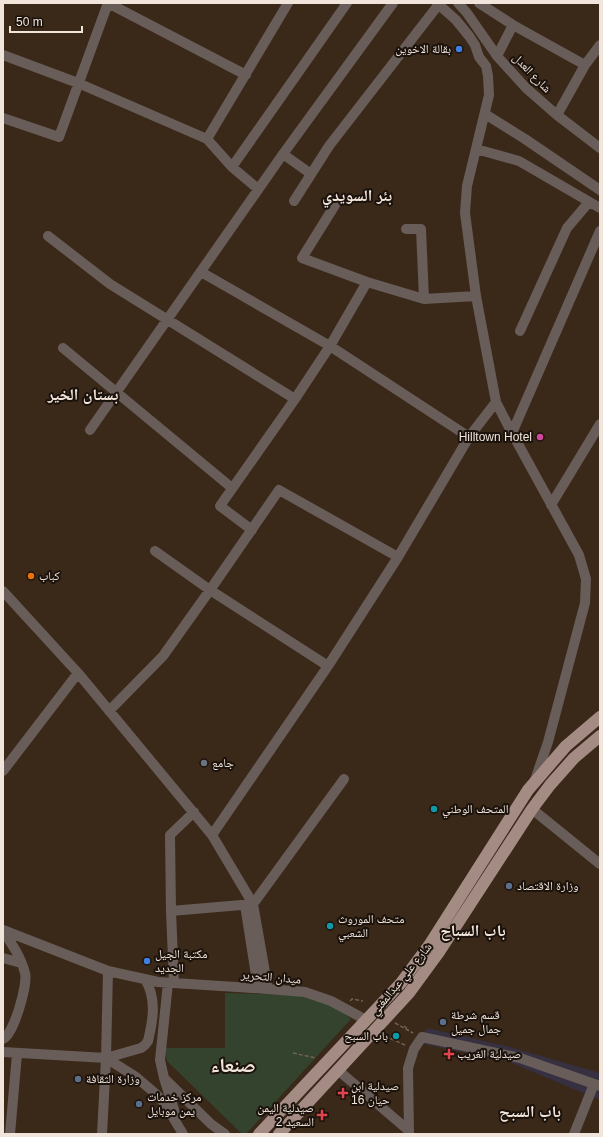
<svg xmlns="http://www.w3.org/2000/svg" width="603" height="1137" font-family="Arial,'Noto Naskh Arabic',sans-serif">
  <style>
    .commercial { fill: #363041 }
    .green { fill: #34432d }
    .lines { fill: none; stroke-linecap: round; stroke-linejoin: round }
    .path { stroke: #716154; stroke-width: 1.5; stroke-dasharray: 4 2; stroke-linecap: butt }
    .minor { stroke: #685d59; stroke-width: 10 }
    .major { stroke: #a48c85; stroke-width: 12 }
    .shop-dot { fill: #3f7fe0; stroke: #1b120c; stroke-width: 1.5 }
    .hotel-dot { fill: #d1479c; stroke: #1b120c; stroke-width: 1.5 }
    .food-dot { fill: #e8710a; stroke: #1b120c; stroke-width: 1.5 }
    .worship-dot { fill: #6b7280; stroke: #1b120c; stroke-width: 1.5 }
    .culture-dot { fill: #0f9aa8; stroke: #1b120c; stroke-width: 1.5 }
    .service-dot { fill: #5c6f8a; stroke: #1b120c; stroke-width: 1.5 }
    .health-dot { fill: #e0444e; stroke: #1b120c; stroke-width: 1.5 }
    .labels { text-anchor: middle; stroke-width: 4; stroke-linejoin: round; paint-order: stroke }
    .poi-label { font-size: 12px; fill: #f0e4db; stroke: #1b120c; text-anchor: start }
    .street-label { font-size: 12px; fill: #f0e4db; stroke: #1b120c }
    .district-label { font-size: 16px; font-weight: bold; fill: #f0e4db; stroke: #1b120c }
    .town-label { font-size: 20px; font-weight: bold; fill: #f0e4db; stroke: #1b120c }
  </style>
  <rect width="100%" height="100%" fill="#3a2819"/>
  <!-- commercial -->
  <path class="commercial" d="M427,1028L506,1046L600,1073V1100L507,1061L418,1043Z"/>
  <!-- green -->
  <path class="green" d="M225,993L302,995L330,1003L351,1019L246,1134H242L167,1061L164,1048H225Z"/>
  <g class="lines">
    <!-- path -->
    <path class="path" d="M350,1001L352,999L363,1001
      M395,1023L413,1033
      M404,1026L409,1030
      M385,1036L405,1045
      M293,1053L316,1058"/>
    <!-- minor -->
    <path class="minor" d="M108,3L246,75
      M437,3L456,20L469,36L475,45L479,57L486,66L488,76L489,95L467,186L465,213L476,296L496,402
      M458,3L467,13L497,56L526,88L557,115L600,148
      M479,3L513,25L585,65
      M3,55L78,83L207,139L232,167L258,189
      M497,56L513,25
      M485,114L525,139L600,190
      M557,115L585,65L600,45
      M3,118L59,137L108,3
      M207,139L288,3
      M476,149L519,161L600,208
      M283,154L311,174
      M232,167L347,3
      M294,201L329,146L439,4
      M335,205L302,258L367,282L424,299L476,296
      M406,229H421L424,299
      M48,236L110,284L295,399
      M201,272L330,346L469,437
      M520,331L567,228L589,202
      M63,348L232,488
      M90,430L283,154L393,3
      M512,433L600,231
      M551,505L600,424
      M252,530L220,506L295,399L330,346L367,282
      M155,551L210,590L328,666
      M3,591L78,673L212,835L253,904L268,989
      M109,711L163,656L210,590L279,490L398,557
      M3,771L78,673
      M532,809L600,864
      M212,835L328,666L398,557L469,437L496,402L512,433L579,555L586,579L585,603L548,742L535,780
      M245,905L258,988
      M171,911L253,904L344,779
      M3,930L108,971L158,982L268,989L305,992L331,1001L366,1020
      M3,931C12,944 21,957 25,973C28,984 14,1034 3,1039
      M3,958L21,963
      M168,983L160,1060L164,1078L176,1116
      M174,983L171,911L170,835L194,812
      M3,1052L106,1058L136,1077L156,1094L165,1104L183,1134
      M106,1058L141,1048L145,1045L148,1041C153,1020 157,999 145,979
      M339,1071L408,1130
      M165,1079L211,1124L225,1134
      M10,1134L17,1054
      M102,1134L106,1058L108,971
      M409,1134L408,1068L414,1049L422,1037L520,1058L600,1086
      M574,1134L594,1084"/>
    <!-- major -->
    <path class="major" d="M259,1134L401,983L430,944L528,790L566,746L600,717
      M279,1134L409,993L439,952L532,809L550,785L574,758L600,736"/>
  </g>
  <!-- markers -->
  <g class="shop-dot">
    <circle cx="459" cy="49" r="4"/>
    <circle cx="147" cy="961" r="4"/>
  </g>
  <circle class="hotel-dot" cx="540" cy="437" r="4"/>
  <circle class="food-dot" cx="31" cy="576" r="4"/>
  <circle class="worship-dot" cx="204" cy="763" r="4"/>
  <g class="culture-dot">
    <circle cx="434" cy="809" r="4"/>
    <circle cx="330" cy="926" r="4"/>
    <circle cx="396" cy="1036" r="4"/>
  </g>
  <g class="service-dot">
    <circle cx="509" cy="886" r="4"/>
    <circle cx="443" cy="1022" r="4"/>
    <circle cx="78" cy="1079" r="4"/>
    <circle cx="139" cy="1104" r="4"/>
  </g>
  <g class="health-dot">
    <path d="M447 1048h4v4h4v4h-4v4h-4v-4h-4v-4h4z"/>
    <path d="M341 1087h4v4h4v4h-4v4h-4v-4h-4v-4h4z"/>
    <path d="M320 1109h4v4h4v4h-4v4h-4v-4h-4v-4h4z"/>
  </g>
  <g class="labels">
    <!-- poi labels -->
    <g class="poi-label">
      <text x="451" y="53" text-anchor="end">بقالة الاخوين</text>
      <text x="532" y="441" text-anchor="end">Hilltown Hotel</text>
      <text x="39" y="580">كباب</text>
      <text x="212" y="767">جامع</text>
      <text x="442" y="813">المتحف الوطني</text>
      <text x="517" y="890">وزارة الاقتصاد</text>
      <text x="338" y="923">متحف الموروث<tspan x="338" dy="14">الشعبي</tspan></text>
      <text x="155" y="958">مكتبة الجيل<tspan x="155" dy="14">الجديد</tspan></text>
      <text x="451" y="1019">قسم شرطة<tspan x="451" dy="14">جمال جميل</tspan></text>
      <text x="388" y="1040" text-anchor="end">باب السبح</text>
      <text x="457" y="1058">صيدلية الغريب</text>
      <text x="86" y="1083">وزارة الثقافة</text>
      <text x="351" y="1090">صيدلية ابن<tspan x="351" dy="14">حيان 16</tspan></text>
      <text x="147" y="1101">مركز خدمات<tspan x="147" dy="14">يمن موبايل</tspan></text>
      <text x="314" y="1112" text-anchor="end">صيدلية اليمن<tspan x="314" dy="14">السعيد 2</tspan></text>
    </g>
    <!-- street labels -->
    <g class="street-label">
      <text transform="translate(532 73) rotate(46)" y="4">شارع العدل</text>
      <text transform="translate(271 977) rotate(5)" y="4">ميدان التحرير</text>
      <text transform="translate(401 979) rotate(-51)" y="4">شارع علي عبدالمغني</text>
    </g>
    <!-- district labels -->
    <g class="district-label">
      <text x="357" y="201">بئر السويدي</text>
      <text x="83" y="400">بستان الخير</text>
      <text x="473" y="936">باب السباح</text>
      <text x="530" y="1117">باب السبح</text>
    </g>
    <!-- town labels -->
    <g class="town-label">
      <text x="233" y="1072">صنعاء</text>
    </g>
  </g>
  <!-- border -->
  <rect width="603" height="1137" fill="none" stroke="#f0e4db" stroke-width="8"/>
  <!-- scale -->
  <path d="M10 26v6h72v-6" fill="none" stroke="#f0e4db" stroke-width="2"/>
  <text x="16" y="26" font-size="12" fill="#f0e4db" stroke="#1b120c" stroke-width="3" paint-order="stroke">50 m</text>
</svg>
